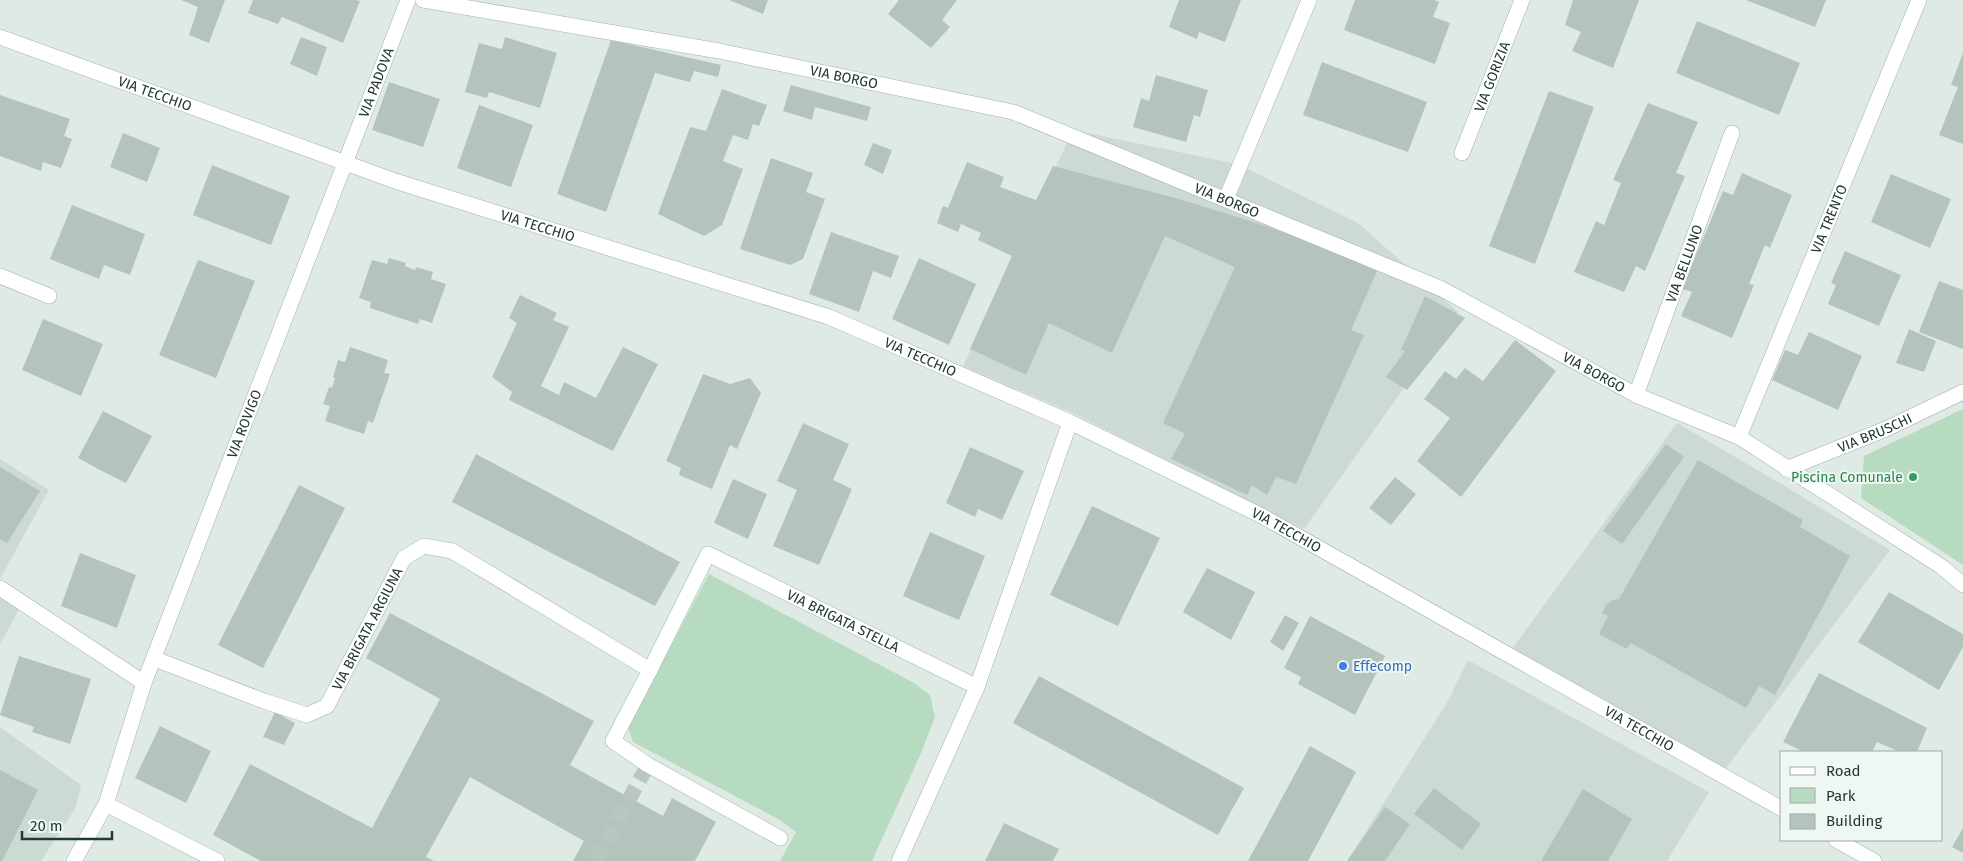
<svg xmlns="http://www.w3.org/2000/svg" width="1963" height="861" font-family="'Fira Sans',sans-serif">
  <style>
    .built { fill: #cdd9d3 }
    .green { fill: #b7dbc0 }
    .building { fill: #b4c4bd }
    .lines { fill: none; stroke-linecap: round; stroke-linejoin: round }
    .minor-tunnel { stroke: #b9c7c0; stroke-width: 15; stroke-dasharray: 15 8; stroke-linecap: butt }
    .minor-casing { stroke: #a2b1ab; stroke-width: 16 }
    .minor { stroke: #fff; stroke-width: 15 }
    .leisure-dot { fill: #2e9e5b; stroke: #eff7f2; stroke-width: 2 }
    .shop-dot { fill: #3f7fe0; stroke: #eff7f2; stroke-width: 2 }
    .labels { text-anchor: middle; stroke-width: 4; stroke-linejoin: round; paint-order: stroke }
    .street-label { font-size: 14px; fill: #203931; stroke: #eff7f2 }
    .leisure-label { font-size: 14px; fill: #27864d; stroke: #eff7f2; text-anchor: end }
    .shop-label { font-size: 14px; fill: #366cbe; stroke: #eff7f2; text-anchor: start }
  </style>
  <rect width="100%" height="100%" fill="#dfeae4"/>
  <!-- built -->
  <path class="built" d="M1073,130L1237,164L1358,223L1458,312L1304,529L1075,414L963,366Z
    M1677,423L1783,485L1890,550L1723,772L1512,649Z
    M0,459L49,490L0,579Z
    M0,582L25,599L0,644Z
    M1468,660L1709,792L1667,861H1347L1448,701Z
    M0,727L81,785L76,807L41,861H0Z"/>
  <!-- green -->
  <path class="green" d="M1963,409V565L1861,498L1864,456Z
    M709,574L914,683L930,695L935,717L922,751L872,861H780L796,832L778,819L633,742L628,727Z"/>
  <!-- building -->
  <path class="building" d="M181,0H225L209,43L189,35L198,7Z
    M253,0H356L360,1L343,43L282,17L278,24L248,13Z
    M729,0H768L763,14Z
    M899,0H957L942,20L950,27L931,48L888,14Z
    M1179,0H1241L1225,42L1199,32L1197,39L1169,27Z
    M1355,0H1434L1439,2L1433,17L1450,23L1435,64L1344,30Z
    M1573,0H1639L1613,68L1572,51L1581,32L1565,25Z
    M1746,0H1826L1815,27Z
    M1697,21L1800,63L1779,115L1676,73Z
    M301,37L327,47L317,76L290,64Z
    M505,37L557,53L540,108L489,92L487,98L465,92L479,43L502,49Z
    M611,40L721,65L718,77L694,71L690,82L655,73L606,212L557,194Z
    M1963,53V144L1939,135L1958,87L1951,85Z
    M1322,62L1427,102L1408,152L1303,115Z
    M1156,75L1208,90L1200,117L1194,115L1186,142L1133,127L1141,98L1149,101Z
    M389,82L440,99L423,147L372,130Z
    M791,85L871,107L867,121L815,107L812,120L783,111Z
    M722,89L767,105L759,126L753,124L748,140L733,135L723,161L743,169L722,225L704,236L658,214L690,127L706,131Z
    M1549,91L1594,107L1535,264L1489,246Z
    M0,95L70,119L64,136L72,139L61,168L43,162L41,171L0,156Z
    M1648,103L1698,122L1676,173L1685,176L1645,271L1636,266L1624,292L1574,272L1596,221L1604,225L1621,183L1613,180Z
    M479,105L533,125L511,187L457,168Z
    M123,133L160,148L147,182L110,167Z
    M873,143L892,150L883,174L864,165Z
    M771,158L813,173L806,192L825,199L803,259L790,265L740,249Z
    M967,162L1004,177L1000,187L1036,200L1053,166L1179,199L1260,224L1332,250L1377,271L1351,330L1364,335L1296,484L1276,477L1267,495L1252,485L1247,495L1171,459L1185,434L1163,423L1235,267L1165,236L1112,353L1049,323L1026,375L970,349L1012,256L978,240L981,233L961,224L958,232L937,223L943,206L948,208Z
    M212,165L290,196L271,245L193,215Z
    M1742,173L1792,195L1770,248L1765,245L1749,284L1754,285L1732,338L1681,316L1692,292L1682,289L1723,191L1733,195Z
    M1891,174L1951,199L1930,248L1871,222Z
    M72,205L145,234L130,275L104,265L99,279L50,259Z
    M831,232L899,256L891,278L873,271L859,312L809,294Z
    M1845,251L1901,275L1879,326L1828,304L1836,285L1831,283Z
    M389,258L406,263L405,266L415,270L416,267L433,272L431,279L446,284L432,323L420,319L418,324L370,308L371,302L359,298L372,260L387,264Z
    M919,258L976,284L949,345L892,319Z
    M198,260L255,281L216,378L159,355Z
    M1939,281L1963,290V349L1919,332Z
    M520,295L557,313L553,320L569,327L541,386L559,395L564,382L596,398L623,347L658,364L613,451L509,400L512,392L492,377L517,323L509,318Z
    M1425,296L1465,318L1407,390L1386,377L1405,351L1401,350Z
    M43,319L103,344L81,396L22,370Z
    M1909,329L1936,341L1924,372L1896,363Z
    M1809,332L1862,356L1838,410L1772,380L1785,350L1798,355Z
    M1515,340L1556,371L1461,497L1417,461L1450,418L1424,399L1445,371L1456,379L1465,368L1483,381Z
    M350,347L388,360L384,373L390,374L373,423L368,421L364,434L325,421L330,406L323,404L329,387L332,388L335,378L333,377L338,360L345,362Z
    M703,374L730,384L750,378L761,393L737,449L730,445L712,489L679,475L681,468L666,461Z
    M103,411L152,436L126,483L100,470L78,458Z
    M803,423L849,444L833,480L852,489L819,565L773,546L797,490L777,481Z
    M1666,444L1684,457L1622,544L1603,531Z
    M970,447L1024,471L1002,520L978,509L975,517L946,503Z
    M476,454L680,562L655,606L452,502Z
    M1698,460L1803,520L1800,527L1850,556L1775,695L1759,686L1746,708L1631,643L1627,648H1625L1599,634L1608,616L1602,613L1606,605L1613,600L1619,599Z
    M0,467L40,491L7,543L0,539Z
    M1395,477L1416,494L1391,525L1369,508Z
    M733,479L767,494L748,539L714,523Z
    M299,485L345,508L263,668L218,645Z
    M1092,506L1160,538L1118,626L1050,595Z
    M930,532L985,556L959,620L903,596Z
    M80,553L136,575L117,628L61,606Z
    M1207,568L1255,592L1231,640L1183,612Z
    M1889,592L1963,634V647L1939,690L1858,642Z
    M390,613L594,721L570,765L663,816L672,798L716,822L695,861H573L584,841L470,777L426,857L434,861H261L213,835L250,764L372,828L440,699L366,658Z
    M1285,615L1299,623L1283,651L1270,642Z
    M1310,616L1385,656L1355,715L1298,684L1301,677L1284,668Z
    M19,656L91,679L70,744L32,732L34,727L0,715Z
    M1819,673L1927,728L1917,752H1900L1877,742L1872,752H1804L1783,742Z
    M1039,676L1244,788L1218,835L1013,723Z
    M275,712L295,723L284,745L263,737Z
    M160,726L211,751L186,803L135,778Z
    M1310,746L1356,772L1308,861H1248Z
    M0,770L38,790L2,861H0Z
    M1434,788L1481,824L1462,850L1414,814Z
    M1583,789L1632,819L1608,861H1541Z
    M1385,807L1410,824L1385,861H1347Z
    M1004,823L1059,849L1053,861H985Z
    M1963,828V853L1952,847Z"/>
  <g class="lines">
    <!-- minor-tunnel -->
    <path class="minor-tunnel" d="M595,861L648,765"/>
    <!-- minor casing -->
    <g class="minor-casing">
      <g id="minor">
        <path id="s1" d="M423,0L719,51L1013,112L1442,289L1636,395L1739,437L1942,567L1963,585"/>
        <path id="s2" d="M0,37L395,181L829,317L1070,422L1262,516L1782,809"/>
        <path id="s3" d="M1462,153L1522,0"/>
        <path d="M1226,199L1309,0"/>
        <path d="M0,276L49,296"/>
        <path id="s4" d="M1636,395L1732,133"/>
        <path id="s5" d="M1739,437L1919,0"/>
        <path id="s6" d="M1786,469L1886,429L1963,392"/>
        <path d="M0,588L144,683"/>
        <path id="s7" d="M155,659L264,701L307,715L327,706L404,558L424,546L452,551L650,670L708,554L977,687"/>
        <path d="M650,670L613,741L648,765L780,838"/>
        <path d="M106,804L217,861"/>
        <path d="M1836,840L1874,861"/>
        <path id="s8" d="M74,861L106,804L144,683L408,0"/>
        <path d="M899,861L977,687L1070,422"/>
      </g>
    </g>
    <!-- minor -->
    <use href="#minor" class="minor"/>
  </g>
  <!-- markers -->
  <circle class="leisure-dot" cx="1913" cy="477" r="5"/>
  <circle class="shop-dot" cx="1343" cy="666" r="5"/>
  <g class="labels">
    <!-- street labels -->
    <g class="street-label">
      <text dy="5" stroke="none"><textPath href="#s1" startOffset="428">VIA BORGO</textPath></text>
      <text dy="5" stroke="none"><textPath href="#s3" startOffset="82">VIA GORIZIA</textPath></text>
      <text dy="5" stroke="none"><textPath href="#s8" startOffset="836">VIA PADOVA</textPath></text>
      <text dy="5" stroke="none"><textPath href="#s2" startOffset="165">VIA TECCHIO</textPath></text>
      <text dy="5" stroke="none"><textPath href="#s1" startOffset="832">VIA BORGO</textPath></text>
      <text dy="5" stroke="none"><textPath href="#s5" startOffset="236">VIA TRENTO</textPath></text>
      <text dy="5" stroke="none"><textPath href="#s2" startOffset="570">VIA TECCHIO</textPath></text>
      <text dy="5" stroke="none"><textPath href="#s4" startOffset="140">VIA BELLUNO</textPath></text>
      <text dy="5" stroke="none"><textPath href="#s2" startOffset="975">VIA TECCHIO</textPath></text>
      <text dy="5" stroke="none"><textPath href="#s1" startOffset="1238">VIA BORGO</textPath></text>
      <text dy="5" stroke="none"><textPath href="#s8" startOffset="470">VIA ROVIGO</textPath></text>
      <text dy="5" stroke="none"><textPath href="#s6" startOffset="96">VIA BRUSCHI</textPath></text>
      <text dy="5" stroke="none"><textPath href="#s2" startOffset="1380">VIA TECCHIO</textPath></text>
      <text dy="5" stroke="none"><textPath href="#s7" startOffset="914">VIA BRIGATA STELLA</textPath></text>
      <text dy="5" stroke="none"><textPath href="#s7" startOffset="271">VIA BRIGATA ARGIUNA</textPath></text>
      <text dy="5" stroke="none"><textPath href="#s2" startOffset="1785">VIA TECCHIO</textPath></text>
    </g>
    <!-- leisure labels -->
    <g class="leisure-label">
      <text x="1903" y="482">Piscina Comunale</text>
    </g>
    <!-- shop labels -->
    <g class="shop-label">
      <text x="1353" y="671">Effecomp</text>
    </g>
  </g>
  <!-- legend -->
  <rect x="1780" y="751" width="162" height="90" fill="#eff7f2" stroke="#9caba5"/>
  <rect x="1790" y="767" width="25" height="8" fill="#ffffff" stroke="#9caba5"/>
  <text x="1826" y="776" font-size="15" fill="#203931">Road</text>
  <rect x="1790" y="788" width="25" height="15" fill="#b7dbc0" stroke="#9caba5"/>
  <text x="1826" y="801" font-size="15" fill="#203931">Park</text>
  <rect x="1790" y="814" width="25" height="15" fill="#b4c4bd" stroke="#9caba5"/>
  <text x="1826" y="826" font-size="15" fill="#203931">Building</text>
  <!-- scale -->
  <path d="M22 831v8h90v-8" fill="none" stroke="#203931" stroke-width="2.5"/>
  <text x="30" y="831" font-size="15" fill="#203931" stroke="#eff7f2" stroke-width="4" paint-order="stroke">20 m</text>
</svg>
